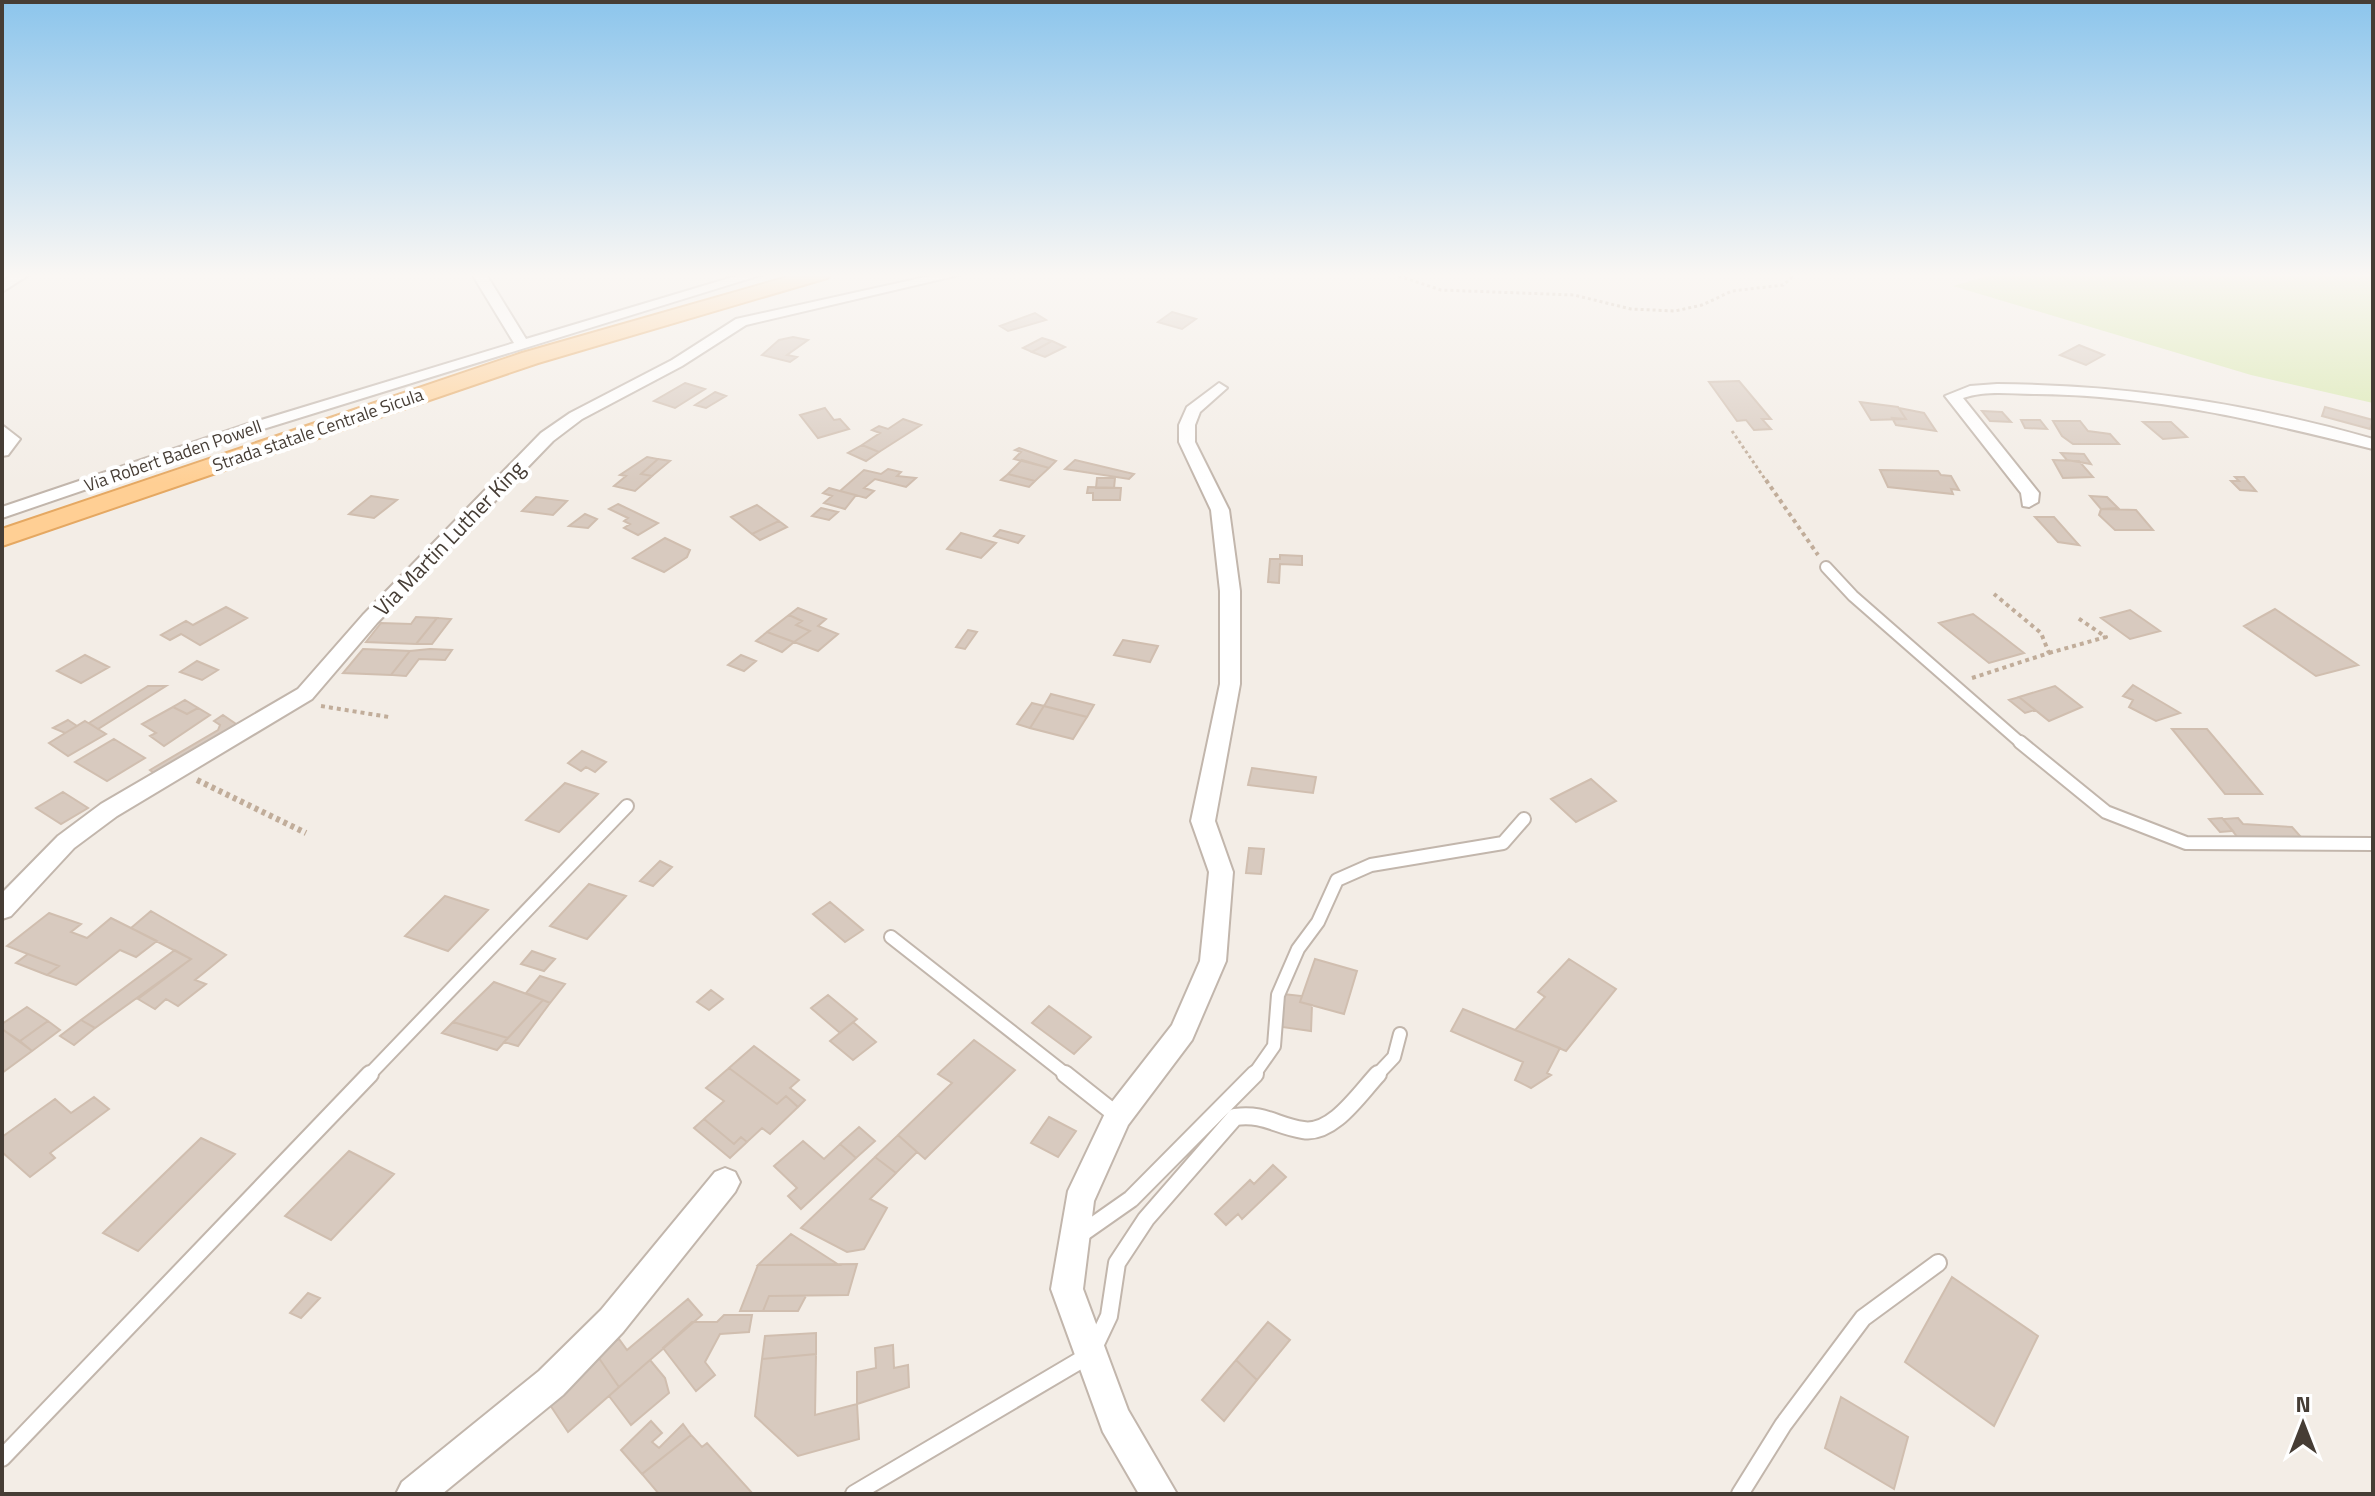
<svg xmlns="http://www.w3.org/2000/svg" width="2375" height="1496" font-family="'Titillium Web',sans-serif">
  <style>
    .green { fill: #d8e8ae }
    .building { fill: #d8cabf; stroke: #d0beaf; stroke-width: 2 }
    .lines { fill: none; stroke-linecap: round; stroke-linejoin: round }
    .lane-far2-casing { stroke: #c2b6ac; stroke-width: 14 }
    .lane-far1-casing { stroke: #c2b6ac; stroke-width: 16 }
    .lane-casing { stroke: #c2b6ac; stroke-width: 20 }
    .street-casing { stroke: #c2b6ac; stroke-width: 4 }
    .primary-casing { stroke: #e5a862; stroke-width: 4 }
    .path-far2 { stroke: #c1ad9a; stroke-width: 3; stroke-dasharray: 3 3; stroke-linecap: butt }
    .path-far1 { stroke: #c1ad9a; stroke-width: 4; stroke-dasharray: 4 4; stroke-linecap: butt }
    .path { stroke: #c1ad9a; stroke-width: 6; stroke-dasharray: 4 4; stroke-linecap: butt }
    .lane-far2 { stroke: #fff; stroke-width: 10 }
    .lane-far1 { stroke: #fff; stroke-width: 12 }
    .lane { stroke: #fff; stroke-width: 16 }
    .street { fill: #fff; fill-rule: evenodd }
    .primary { fill: #ffcf94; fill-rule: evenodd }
    .labels { text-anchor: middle; stroke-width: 8; stroke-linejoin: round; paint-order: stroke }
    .far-street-label { font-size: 18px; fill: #463d35; stroke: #fff }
    .street-label { font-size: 22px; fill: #463d35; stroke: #fff }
  </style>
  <rect width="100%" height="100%" fill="#f3ede6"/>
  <!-- green -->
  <path class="green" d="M1994,274H2373V403L2251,375L1953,286Z"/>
  <!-- building -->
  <path class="building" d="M1172,312L1196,319L1182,329L1158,322Z
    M1035,313L1046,320L1008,331L1000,326Z
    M793,337L808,340L787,355L797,357L790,362L762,355L779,340Z
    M1042,338L1052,341L1032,352L1023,348Z
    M1052,341L1065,347L1045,357L1032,352Z
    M2079,345L2104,355L2086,365L2060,355Z
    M1739,381L1771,419H1762L1771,429L1754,430L1746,420L1737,421L1709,382Z
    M685,383L705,389L675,408L654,401Z
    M715,392L726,396L706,408L695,405Z
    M1860,402L1898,407L1906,419L1871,420Z
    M2325,407L2373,420L2370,429L2322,416Z
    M825,408L834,420L840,419L849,429L818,438L800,415Z
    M1899,408L1924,413L1936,431L1896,425L1892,418L1906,419Z
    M1982,411L2002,412L2011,422L1990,421Z
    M903,419L921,425L879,452L862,445L880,433L872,430L879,426L888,429Z
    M2021,420H2040L2047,429L2025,428Z
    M2053,421H2080L2088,431L2110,434L2119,444H2073L2062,436Z
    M2143,422H2171L2187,437L2163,439Z
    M862,445L879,452L866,461L848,453Z
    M1019,448L1056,461L1049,468L1014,459L1021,452L1015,450Z
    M2061,453L2084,454L2091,464L2067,460Z
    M647,457L658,459L641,474L652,476L635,491L614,486L626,476L620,475Z
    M658,459L670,461L652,476L641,474Z
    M1022,460L1049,468L1035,481L1008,474Z
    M1075,460L1134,474L1129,479L1065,469Z
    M2053,460L2079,461L2093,477L2063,478Z
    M888,469L901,472L897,476L916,478L906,487L875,479L864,488L874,491L866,498L840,491L864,470L881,474Z
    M1880,470L1938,471L1941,475L1951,476L1959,490L1951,489L1953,494L1888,487Z
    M1008,474L1035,481L1029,487L1001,480Z
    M2235,477H2244L2256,491L2240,490L2231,481H2239Z
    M1097,478H1115L1114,488H1096Z
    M1088,487L1121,488L1120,500H1093V493H1087Z
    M829,488L840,491L856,495L845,509L824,503L832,496L823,493Z
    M371,496L397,500L374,518L349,514Z
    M2090,496L2107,497L2118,508L2101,509Z
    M536,497L567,501L553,515L522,511Z
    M618,504L658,523L638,535L624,528L630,524L624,521L628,518L609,509Z
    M757,505L779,521L752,534L731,517Z
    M821,508L838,512L829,520L812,516Z
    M2101,509L2136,510L2153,530H2115L2099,515Z
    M585,514L597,519L588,528L569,526Z
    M2035,517H2054L2079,545L2058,542Z
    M779,521L787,527L760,540L752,534Z
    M1000,530L1024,536L1018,543L994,536Z
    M961,533L996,543L981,558L947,549Z
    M665,538L690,550L687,557L664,572L633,558Z
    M1280,555L1302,556V565L1280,564L1279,583L1268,582L1270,559H1280Z
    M226,607L247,618L200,645L181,634L170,640L161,635L186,621L193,625Z
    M798,608L826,619L818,626L838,634L818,651L794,642L810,631L796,625L802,621L789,615Z
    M2275,609L2358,665L2316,676L2244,626Z
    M2130,610L2160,631L2130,639L2101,618Z
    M1973,614L1997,632L2024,653L1989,663L1939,623Z
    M789,615L802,621L796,625L810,631L794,642L767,632Z
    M416,617L437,618L416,644L366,642L381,623L411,624Z
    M437,618L451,619L432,644H416Z
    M968,630L977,632L965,649L956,647Z
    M767,632L794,642L782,652L756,641Z
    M1123,640L1158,646L1150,662L1114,655Z
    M363,649L410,651L391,675L343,673Z
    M430,649L452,650L445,660L419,659L406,676L391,675L410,651Z
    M85,655L109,667L81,683L57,671Z
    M741,655L756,661L744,671L728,665Z
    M197,661L218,670L202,680L180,672Z
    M2133,685L2153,697L2180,713L2156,721L2129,707L2133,700L2123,696Z
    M148,686H166L98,729L89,723Z
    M2055,686L2082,707L2049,721L2019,697Z
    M1051,694L1094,705L1087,717L1044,706Z
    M2019,697L2035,710L2025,713L2009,700Z
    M185,700L198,708L187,714L173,707Z
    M1032,703L1044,706L1030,728L1017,724Z
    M1044,706L1087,717L1073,739L1030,728Z
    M173,707L187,714L198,708L210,715L164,746L150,736L156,733L142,724Z
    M223,715L239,726L159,777L150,770L218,730L220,725L214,721Z
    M68,720L77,726L65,733L53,728Z
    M85,721L106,734L68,756L49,743Z
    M2172,729H2207L2262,794H2225Z
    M114,739L145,758L107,781L75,762Z
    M582,751L593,756L606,762L595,772L586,767L581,771L568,763Z
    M1252,768L1316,777L1313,793L1248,785Z
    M1591,779L1616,801L1576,822L1551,799Z
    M565,783L598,794L559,832L526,820Z
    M63,792L88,808L61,824L36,808Z
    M2222,818L2223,819L2233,831L2220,832L2209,819Z
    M2238,818L2243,824L2292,827L2301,837L2239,839L2223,819Z
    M1249,848L1264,849L1261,874L1246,873Z
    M660,861L672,867L653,886L640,881Z
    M589,884L626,896L587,939L550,926Z
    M445,896L488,910L448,951L405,936Z
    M830,902L863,930L845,942L813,914Z
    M151,911L226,955L195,980L206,984L178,1006L166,999L155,1009L138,999L191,959L131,928Z
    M49,913L81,924L71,932L87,938L111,918L157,941L136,957L120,950L76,985L47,975L59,966L7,946Z
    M175,950L191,959L95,1028L81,1020Z
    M532,951L555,959L544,971L521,964Z
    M28,954L59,966L47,975L16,963Z
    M1315,959L1357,971L1344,1014L1300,1002Z
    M1569,959L1616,989L1566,1051L1515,1030L1545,997L1538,992Z
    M540,976L565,984L550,1003L526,993Z
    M494,982L543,1000L508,1038L453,1022Z
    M711,990L723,999L709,1010L697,1002Z
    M1283,994L1302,996L1300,1002L1312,1005L1311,1031L1282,1027Z
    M828,995L857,1019L840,1033L811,1008Z
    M543,1000L550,1003L518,1046L504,1042Z
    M1049,1006L1091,1037L1074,1054L1032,1023Z
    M27,1007L48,1021L20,1041L2,1029V1024Z
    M1463,1009L1560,1048L1547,1073L1551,1075L1531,1088L1515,1080L1523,1062L1451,1031Z
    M81,1020L95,1028L74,1045L60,1036Z
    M48,1021L60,1030L32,1051L20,1041Z
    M453,1022L466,1026L508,1038L497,1050L442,1033Z
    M853,1022L876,1042L853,1060L830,1041Z
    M2,1029L32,1051L2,1073Z
    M974,1040L1015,1070L925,1159L898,1135L952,1083L938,1074Z
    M754,1046L799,1080L790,1088L805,1100L798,1107L786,1096L777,1104L729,1068Z
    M729,1068L777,1104L786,1096L798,1107L770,1134L762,1128L747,1142L741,1137L734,1144L704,1119L724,1101L706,1088Z
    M94,1097L109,1109L50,1153L55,1158L30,1177L2,1152V1137L55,1099L71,1113Z
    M1049,1117L1076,1131L1058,1157L1031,1143Z
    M704,1119L734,1144L741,1137L747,1142L730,1158L694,1128Z
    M859,1127L875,1141L856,1158L840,1144Z
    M898,1135L917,1152L896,1173L875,1157Z
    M201,1138L235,1154L138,1251L103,1233Z
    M803,1141L824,1159L840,1144L856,1158L801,1209L788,1196L797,1188L774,1166Z
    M349,1151L394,1174L331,1240L285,1216Z
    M875,1157L896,1173L870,1199L887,1208L864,1249L847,1252L801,1228Z
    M1273,1165L1286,1177L1242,1219L1238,1214L1226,1225L1215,1214L1250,1180L1254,1184Z
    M791,1234L839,1265H758Z
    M857,1264L848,1295L769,1296L763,1311H740L758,1265Z
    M1952,1277L2038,1336L1994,1426L1905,1362Z
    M308,1293L320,1298L301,1318L290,1313Z
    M769,1296H806L798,1311H763Z
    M688,1299L702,1315L619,1387L594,1351L619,1339L627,1350Z
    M724,1315H752L749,1332L720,1334L705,1362L715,1375L696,1391L663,1348L692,1322H717Z
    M1268,1322L1290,1340L1257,1380L1236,1360Z
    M816,1333V1354L762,1359L765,1336Z
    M893,1345L894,1368L908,1365L909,1387L857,1404V1372L876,1368L875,1348Z
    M594,1351L619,1387L568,1432L546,1399Z
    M816,1354L815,1415L857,1404L859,1439L798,1456L755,1416L762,1359Z
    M650,1360L665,1378L669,1393L631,1425L609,1396Z
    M1236,1360L1257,1380L1224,1421L1202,1400Z
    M1841,1397L1908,1437L1894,1489L1825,1448Z
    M651,1421L662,1433L652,1442L659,1448L683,1424L691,1435L642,1474L621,1450Z
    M691,1435L702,1447L707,1443L753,1494H659L642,1474Z"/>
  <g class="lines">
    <!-- lane-far2 casing -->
    <g class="lane-far2-casing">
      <path id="lane-far2" d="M1826,567L1853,596L2022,744"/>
    </g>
    <!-- lane-far1 casing -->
    <g class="lane-far1-casing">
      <path id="lane-far1" d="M2020,742L2106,812L2186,843L2373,844
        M891,937L1068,1076
        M368,1076L627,806
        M1253,1076L1274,1046L1278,995L1298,949L1318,922L1337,880L1371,865L1503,843L1524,819
        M1376,1076L1394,1057L1400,1034"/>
    </g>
    <!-- lane casing -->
    <g class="lane-casing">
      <path id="lane" d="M1065,1074L1118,1116
        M1081,1234L1131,1199L1255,1074
        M2,1458L370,1074
        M854,1494L1091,1354L1109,1316L1117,1263L1146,1219L1235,1117C1265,1113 1276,1126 1303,1130C1333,1135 1360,1093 1378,1074
        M1740,1494L1783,1425L1863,1318L1938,1263"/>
    </g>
    <!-- street casing -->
    <g class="street-casing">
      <path id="street" d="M14,274H30L2,292V282Z
        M472,274H486L526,339L743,274H764L260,430L2,518V507L248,424L514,343Z
        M939,274H963L746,325L682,366L582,419L553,441L377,623L312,699L117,816L74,848L11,916L2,919V893L58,836L101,804L298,689L363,615L541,433L570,413L672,360L736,319Z
        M1219,383L1227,388L1200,412L1195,425V442L1229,510L1240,591V684L1215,821L1233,872L1226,961L1192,1040L1128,1125L1094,1201L1083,1289L1128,1410L1177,1494H1139L1103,1432L1051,1289L1068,1191L1108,1107L1172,1025L1200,961L1209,872L1191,821L1220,684V591L1211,510L1179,442V425L1187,407Z
        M1997,384C2129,385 2246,403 2373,439V449C2261,421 2152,395 2036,394C2012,394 1986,390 1963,398L2039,493L2038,502L2029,507L2023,506L2021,493L1945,396L1970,386Z
        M2,425L20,439L8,455L2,456Z
        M725,1168L735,1172L740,1182L735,1192L623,1332L563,1395L442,1494H396L402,1482L539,1371L601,1310L715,1172Z"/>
    </g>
    <!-- primary casing -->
    <g class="primary-casing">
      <path id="primary" d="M798,274H831L827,278L538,363L2,546V529L522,353Z"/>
    </g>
    <!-- path-far2 -->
    <path class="path-far2" d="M1393,274L1441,290L1574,295L1631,309L1675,311L1702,305L1732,291L1783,285L1796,274
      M1732,431L1767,482"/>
    <!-- path-far1 -->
    <path class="path-far1" d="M1766,480L1818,555
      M2049,653L2106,637L2078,618
      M1972,678L2049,653L2041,633L1994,594
      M321,706L389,717"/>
    <!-- path -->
    <path class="path" d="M197,780L306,833"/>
    <!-- lane-far2 -->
    <use href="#lane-far2" class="lane-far2"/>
    <!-- lane-far1 -->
    <use href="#lane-far1" class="lane-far1"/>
    <!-- lane -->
    <use href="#lane" class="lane"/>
    <!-- street -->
    <use href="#street" class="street"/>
    <!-- primary -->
    <use href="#primary" class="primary"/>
  </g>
  <!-- sky -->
  <linearGradient id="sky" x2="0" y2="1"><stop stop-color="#8cc5ec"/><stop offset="0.57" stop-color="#faf7f4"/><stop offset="1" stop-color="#faf7f4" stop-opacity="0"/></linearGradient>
  <rect width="2375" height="483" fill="url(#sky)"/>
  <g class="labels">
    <!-- far-street labels -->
    <g class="far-street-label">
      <text transform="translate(318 430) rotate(-19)" y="6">Strada statale Centrale Sicula</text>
      <text transform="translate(173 456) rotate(-19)" y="6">Via Robert Baden Powell</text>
    </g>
    <!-- street labels -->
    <g class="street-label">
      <text transform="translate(449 538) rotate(-46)" y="8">Via Martin Luther King</text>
    </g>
  </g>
  <!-- border -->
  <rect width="2375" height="1496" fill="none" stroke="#463d35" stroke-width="8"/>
  <!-- north arrow -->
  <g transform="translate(2303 1424)" stroke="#ffffff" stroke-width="6" paint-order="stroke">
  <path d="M0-6L14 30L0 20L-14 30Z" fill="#463d35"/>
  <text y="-12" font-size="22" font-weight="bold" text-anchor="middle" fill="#463d35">N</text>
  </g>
</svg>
